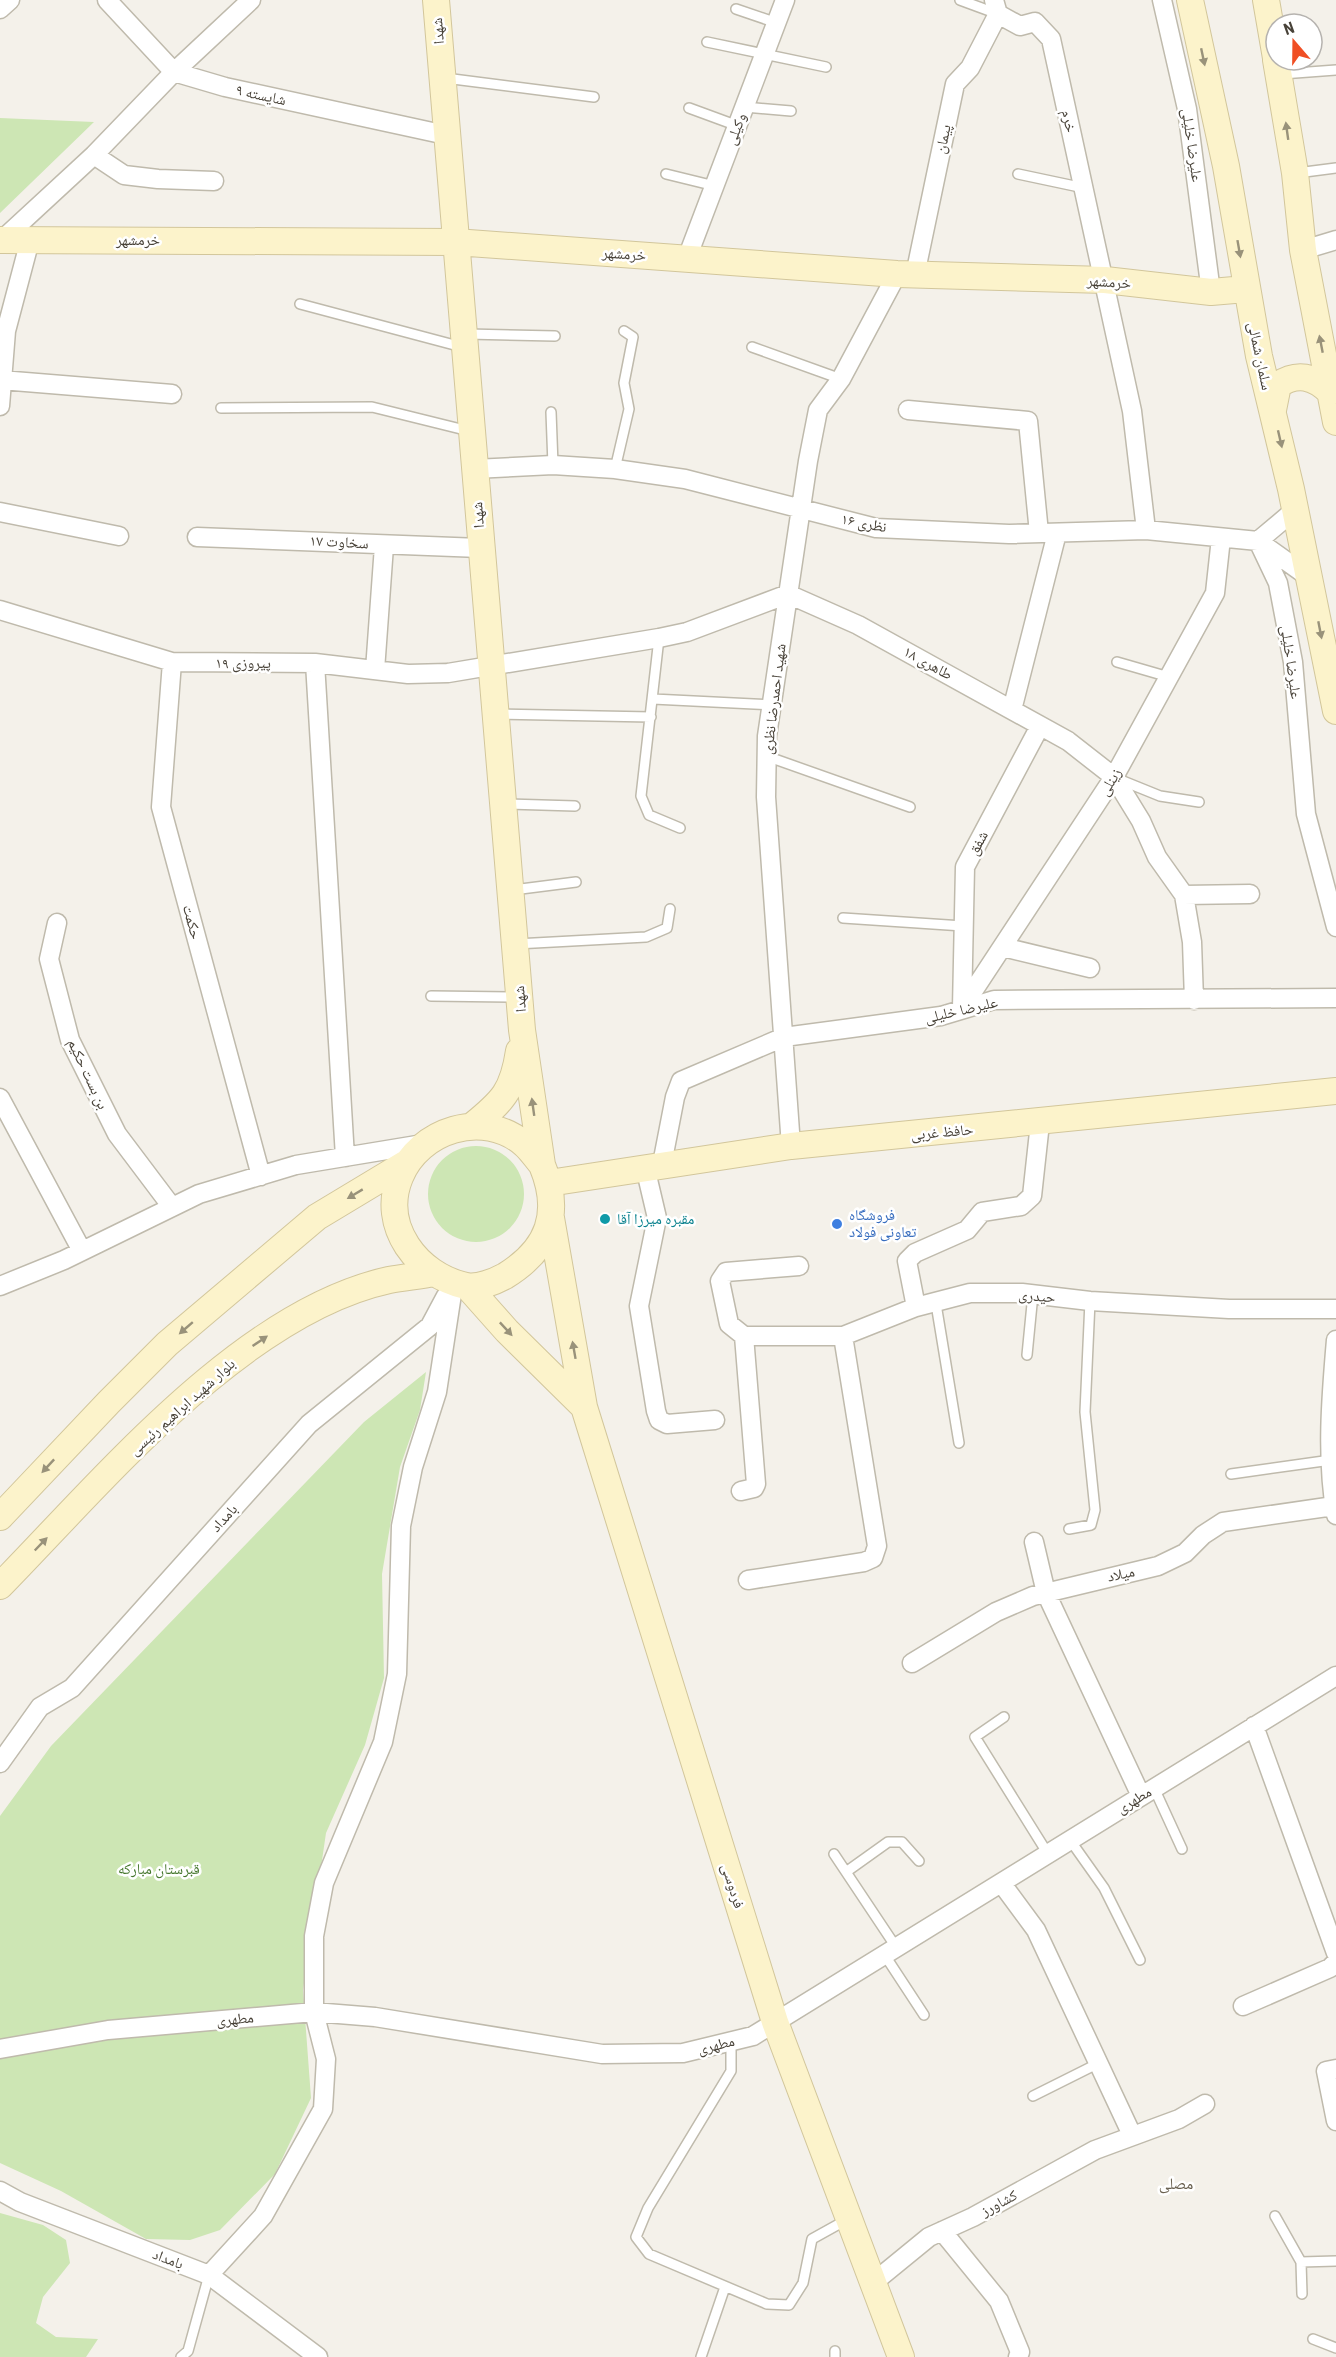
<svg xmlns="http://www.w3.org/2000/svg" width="1336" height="2357" font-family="'Roboto Condensed','Noto Naskh Arabic',sans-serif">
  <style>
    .green { fill: #cde6b4 }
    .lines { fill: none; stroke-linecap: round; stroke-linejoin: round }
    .lane-casing { stroke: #bfbaac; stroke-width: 12 }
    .street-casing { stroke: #bfbaac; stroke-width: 21 }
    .secondary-casing { stroke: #d2c69b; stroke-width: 28 }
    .lane { stroke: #fff; stroke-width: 9 }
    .street { stroke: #fff; stroke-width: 18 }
    .secondary { stroke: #fcf3cb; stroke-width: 26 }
    .oneway { fill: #99927a }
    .culture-dot { fill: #0f9aa8; stroke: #fff; stroke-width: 2 }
    .shop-dot { fill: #3f7fe0; stroke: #fff; stroke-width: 2 }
    .labels { text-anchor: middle; stroke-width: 5; stroke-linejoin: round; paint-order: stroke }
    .street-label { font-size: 15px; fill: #484238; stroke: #fff }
    .shop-label { font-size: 15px; fill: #366cbe; stroke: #fff; text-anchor: start }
    .culture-label { font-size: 15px; fill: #0d838f; stroke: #fff; text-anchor: start }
    .park-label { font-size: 15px; fill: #45772d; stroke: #fff }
    .neighbourhood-label { font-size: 16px; fill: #6a6150; stroke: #fff }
  </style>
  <rect width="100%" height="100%" fill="#f4f1ea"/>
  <!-- green -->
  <path class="green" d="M0,118L94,122L0,213Z
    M428 1194a48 48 0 1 1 96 0a48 48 0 1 1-96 0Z
    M426,1372L420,1410L400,1467L382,1574L384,1678L365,1745L326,1833L303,1990L311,2098L275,2174L220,2230L190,2240L146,2239L61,2191L0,2163V1816L51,1746L364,1422Z
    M0,2213L43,2225L66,2240L70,2263L43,2297L36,2323L56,2337L98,2339L86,2357H0Z"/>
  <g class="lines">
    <!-- lane casing -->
    <g class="lane-casing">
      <path id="lane" d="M960,0L998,14
        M736,9L777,23
        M707,42L826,67
        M1282,74L1336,70
        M445,78L594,97
        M745,107L791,111
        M689,108L738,126
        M1297,173L1336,168
        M666,174L715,186
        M1018,174L1084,188
        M300,304L462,347
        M467,334L555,336
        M752,347L841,379
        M221,408L372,407L469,431
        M551,412L553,465
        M615,469L629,409L624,383L633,337L624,331
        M659,638L641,796L649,815L680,828
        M1117,662L1169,677
        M653,699L772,705
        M497,714L651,717
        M766,756L910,807
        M1118,779L1160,796L1199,802
        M506,804L575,806
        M513,890L576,882
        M843,918L963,926
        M516,944L646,937L667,928L670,909
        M431,996L517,997
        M936,1304L959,1443
        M1027,1355L1033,1294
        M1231,1474L1331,1460
        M1069,1529L1091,1525L1095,1510L1085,1412L1090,1301
        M1004,1717L975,1737L1048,1854
        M1154,1788L1182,1849
        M1070,1840L1104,1888L1140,1960
        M834,1854L896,1947
        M846,1872L888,1842H902L919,1861
        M884,1954L924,2015
        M731,2041V2071L648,2208L636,2237L649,2254L767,2304L789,2305L803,2283L812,2239L848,2219
        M1033,2096L1099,2063
        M1275,2216L1301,2262
        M1302,2294L1301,2262L1336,2261
        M1313,2339L1336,2348
        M181,2357L188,2351L209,2275
        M701,2357L725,2287
        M835,2357V2351"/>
    </g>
    <!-- street casing -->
    <g class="street-casing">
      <path id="street" d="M107,0L174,72L225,87L446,135
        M994,0L998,14L1020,26L1035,22L1051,39L1132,411L1146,530
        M1162,0L1187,109L1211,292
        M0,9L10,0
        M94,155L124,175L158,179L214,181
        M2,240L94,155L174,72L251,0
        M1303,250L1336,240
        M687,258L785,0
        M915,275L955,84L970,68L998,14
        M1,380L172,394
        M0,406L6,331L30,240
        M908,410L1028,421L1039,533
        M474,469L553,465L615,469L685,479L876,528L1009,534L1146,530L1258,541L1278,583L1293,662L1306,814L1336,927
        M1296,509L1258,541L1310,578
        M0,512L119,536
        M197,537L480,548
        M0,610L172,662L315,663L408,674L448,673L659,638L687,632L788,594L858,625L1068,741L1114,777L1141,821L1157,857L1184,895L1192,942L1194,1000
        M172,662L161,807L261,1176
        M315,663L345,1157
        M375,670L384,546
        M1012,710L1057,533
        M1184,895L1250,894
        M57,923L49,959L70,1040L117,1134L172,1207
        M1003,947L1090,968
        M962,1008L1114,777L1215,593L1221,538
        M962,1008L965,867L1040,726
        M0,1098L82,1251
        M791,1146L766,797L767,736L808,461L818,410L841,379L897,274
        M662,1164L675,1097L681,1081L784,1037L941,1016L994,1000L1336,998
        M645,1167L657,1218L639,1306L656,1411L659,1420L667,1424L715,1420
        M799,1266L726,1272L720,1281L729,1324L744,1336H843L916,1307L970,1293H1022L1090,1301L1229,1309H1336
        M0,1286L64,1260L199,1194L296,1165L423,1144
        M916,1307L907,1261L915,1253L967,1230L982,1212L1021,1206L1032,1196L1040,1123
        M1336,1340C1331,1397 1326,1458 1336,1515
        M741,1491L754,1488L756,1484L744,1336
        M1034,1542L1046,1593L1141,1796
        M748,1580L864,1562L873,1558L877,1546L843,1336
        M912,1663L996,1612L1033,1596L1158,1566L1185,1553L1203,1535L1223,1522L1334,1506
        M1254,1726L1336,1953
        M0,1763L40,1707L72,1688L309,1424L430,1326L446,1296
        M1002,1884L1036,1930L1132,2135
        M1243,2006L1330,1968L1336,1962
        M0,2049L108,2030L314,2012L375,2017L602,2054L683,2053L753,2036L1336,1676
        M1336,2069L1326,2071L1336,2121
        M0,2191L20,2202L209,2275L318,2357
        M942,2231L999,2301L1020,2352L1018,2357
        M209,2275L263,2216L323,2109L326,2059L314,2012V1936L324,1883L383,1742L397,1674L401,1526L413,1467L437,1392L454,1281
        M874,2282L929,2237L973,2217L1095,2150L1179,2119L1205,2104"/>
    </g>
    <!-- secondary casing -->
    <g class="secondary-casing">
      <path id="secondary" d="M436,0L522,1030L542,1165C562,1213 549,1249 505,1276C494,1282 478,1288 466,1286C417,1275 380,1226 400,1177C419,1130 483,1109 524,1144C531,1150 536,1158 542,1165
        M1190,0L1226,166L1259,356L1291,489L1336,711
        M1266,0L1276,58
        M1276,60L1295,173L1303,250L1336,422
        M0,240L455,242L897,274L1105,280L1211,292L1246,289
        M1273,410L1278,385C1297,372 1314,376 1330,392
        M472,1126C503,1101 513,1091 519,1051
        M549,1183L791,1146L1336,1091
        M551,1218L584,1407L775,2022L901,2357
        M467,1286L507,1331L584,1407
        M0,1517L109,1402L167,1344L317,1217L405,1164
        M0,1586C102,1482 242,1312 389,1280C404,1277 420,1276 434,1273"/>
    </g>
    <!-- lane -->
    <use href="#lane" class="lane"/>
    <!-- street -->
    <use href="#street" class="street"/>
    <!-- secondary -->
    <use href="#secondary" class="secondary"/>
  </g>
  <!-- one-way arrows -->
  <defs><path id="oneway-solid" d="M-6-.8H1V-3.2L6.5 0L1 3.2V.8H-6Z" transform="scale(1.5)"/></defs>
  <g class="oneway">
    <use href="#oneway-solid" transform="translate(1203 57) rotate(78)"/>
    <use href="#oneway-solid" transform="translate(1287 131) rotate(-98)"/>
    <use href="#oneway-solid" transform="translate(1239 249) rotate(80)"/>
    <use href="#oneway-solid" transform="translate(1321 344) rotate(-101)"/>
    <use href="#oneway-solid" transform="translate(1280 439) rotate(77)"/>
    <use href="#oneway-solid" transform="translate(1320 630) rotate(79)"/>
    <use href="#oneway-solid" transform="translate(533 1107) rotate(-98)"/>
    <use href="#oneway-solid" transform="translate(355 1194) rotate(149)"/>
    <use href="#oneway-solid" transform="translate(186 1328) rotate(139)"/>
    <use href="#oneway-solid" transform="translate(506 1329) rotate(47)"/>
    <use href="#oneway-solid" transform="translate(260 1341) rotate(-34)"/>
    <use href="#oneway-solid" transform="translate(574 1350) rotate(-100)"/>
    <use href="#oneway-solid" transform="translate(48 1466) rotate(133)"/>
    <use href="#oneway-solid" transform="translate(41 1544) rotate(-46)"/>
  </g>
  <!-- markers -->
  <circle class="culture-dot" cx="605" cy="1219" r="6"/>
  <circle class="shop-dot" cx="837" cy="1224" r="6"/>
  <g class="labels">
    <!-- street labels -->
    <g class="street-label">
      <text transform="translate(438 31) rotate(-95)" y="5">شهدا</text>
      <text transform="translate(261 95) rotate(12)" y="5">شایسته ۹</text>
      <text transform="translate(1069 121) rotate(77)" y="5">خرم</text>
      <text transform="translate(736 129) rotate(-69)" y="5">وکیلی</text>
      <text transform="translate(943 139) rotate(-78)" y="5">پیمان</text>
      <text transform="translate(1192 145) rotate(82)" y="5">علیرضا خلیلی</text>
      <text x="138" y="245">خرمشهر</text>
      <text transform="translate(624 254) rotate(4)" y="5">خرمشهر</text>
      <text transform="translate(1109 282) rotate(4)" y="5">خرمشهر</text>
      <text transform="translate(1260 356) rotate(78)" y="5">سلمان شمالی</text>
      <text transform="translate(478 515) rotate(-94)" y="5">شهدا</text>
      <text transform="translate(864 523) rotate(11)" y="5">نظری ۱۶</text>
      <text transform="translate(339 542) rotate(3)" y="5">سخاوت ۱۷</text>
      <text transform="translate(1291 662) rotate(82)" y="5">علیرضا خلیلی</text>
      <text x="243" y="668">پیروزی ۱۹</text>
      <text transform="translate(928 663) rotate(29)" y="5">طاهری ۱۸</text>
      <text transform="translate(774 699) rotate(-83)" y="5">شهید احمدرضا نظری</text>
      <text transform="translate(1110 782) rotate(-59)" y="5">زینلی</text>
      <text transform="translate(978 843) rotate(-62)" y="5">شفق</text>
      <text transform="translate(192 922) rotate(75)" y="5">حکمت</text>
      <text transform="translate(520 999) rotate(-95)" y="5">شهدا</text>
      <text transform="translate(961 1010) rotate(-13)" y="5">علیرضا خلیلی</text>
      <text transform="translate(88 1074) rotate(65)" y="5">بن بست حکیم</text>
      <text transform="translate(942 1132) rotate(-5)" y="5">حافظ غربی</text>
      <text transform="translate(1037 1296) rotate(5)" y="5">حیدری</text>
      <text transform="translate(182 1407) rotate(-42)" y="5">بلوار شهید ابراهیم رئیسی</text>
      <text transform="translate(224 1518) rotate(-48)" y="5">بامداد</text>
      <text transform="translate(1121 1574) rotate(-12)" y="5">میلاد</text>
      <text transform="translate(1134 1800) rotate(-31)" y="5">مطهری</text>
      <text transform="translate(733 1886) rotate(73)" y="5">فردوسی</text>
      <text transform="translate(235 2019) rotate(-5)" y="5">مطهری</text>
      <text transform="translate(716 2045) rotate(-14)" y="5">مطهری</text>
      <text transform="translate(999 2203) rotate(-28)" y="5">کشاورز</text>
      <text transform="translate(168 2259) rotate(21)" y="5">بامداد</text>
    </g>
    <!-- shop labels -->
    <g class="shop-label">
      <text x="849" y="1220">فروشگاه<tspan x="849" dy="17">تعاونی فولاد</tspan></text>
    </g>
    <!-- culture labels -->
    <g class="culture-label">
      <text x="617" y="1224">مقبره میرزا آقا</text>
    </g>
    <!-- park labels -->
    <g class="park-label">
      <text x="159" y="1874">قبرستان مبارکه</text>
    </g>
    <!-- neighbourhood labels -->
    <g class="neighbourhood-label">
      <text x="1176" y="2189">مصلی</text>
    </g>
  </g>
  <!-- north arrow -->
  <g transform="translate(1294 42) rotate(340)"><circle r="28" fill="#ffffff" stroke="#b6b3af" stroke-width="1.5"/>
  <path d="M0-4.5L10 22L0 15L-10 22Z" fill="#f04f24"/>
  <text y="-9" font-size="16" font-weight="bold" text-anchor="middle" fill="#484238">N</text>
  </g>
</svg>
